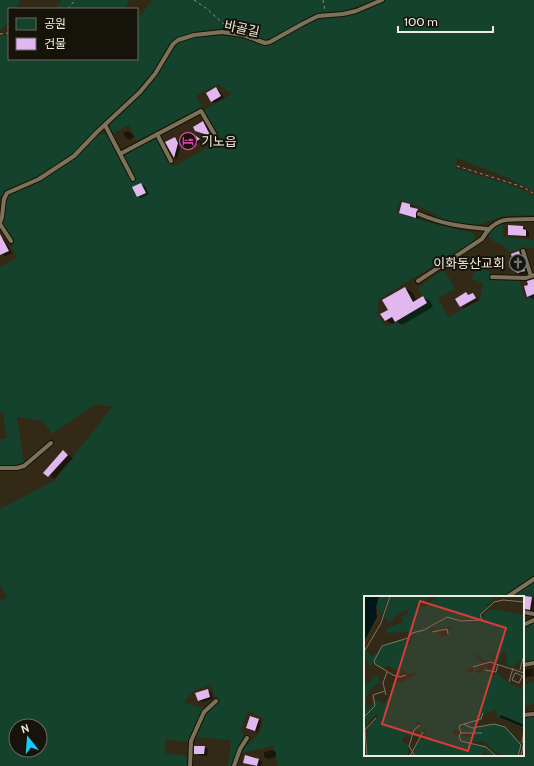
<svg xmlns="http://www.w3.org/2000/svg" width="534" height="766" font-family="Cabin,'Noto Sans KR',sans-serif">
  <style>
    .green { fill: #15422c; fill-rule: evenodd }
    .shadow { fill: #0007 }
    .building { fill: #e1b7ef }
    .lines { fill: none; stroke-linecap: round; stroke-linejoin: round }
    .lane-casing { stroke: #191201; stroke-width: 6 }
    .path { stroke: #928c7c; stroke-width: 1; stroke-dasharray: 3 3; stroke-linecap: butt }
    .lane { stroke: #7a725b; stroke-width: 4 }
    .labels { text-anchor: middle; stroke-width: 4; stroke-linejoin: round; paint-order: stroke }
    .street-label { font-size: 13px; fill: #efeade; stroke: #16130a }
    .poi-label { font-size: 13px; fill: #efeade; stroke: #16130a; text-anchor: start }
    .inset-river { fill: none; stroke: #00171a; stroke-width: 2 }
    .inset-road { fill: none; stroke: #7e7766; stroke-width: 1 }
    .view { fill: #d83b3a; fill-opacity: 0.15; stroke: #d83b3a; stroke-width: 2 }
    .inset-edge { fill: none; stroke: #efeade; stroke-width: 2 }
  </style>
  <rect width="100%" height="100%" fill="#322a16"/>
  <!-- green -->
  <path class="green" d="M0,0H21L16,9H9V21L0,31Z
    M62,0H130L124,9H55Z
    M152,0H376L343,11L327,12L316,14L270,39L265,40L235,31L225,30L193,33L177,39L171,43L160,63L141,88L126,103L95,132L77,151L66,160L39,178L6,192L0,197V36L9,35V59H137V19H138Z
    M386,0H534V191L508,178L457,158L455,168L513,186L534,196V215L503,216L475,226H468L442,221L436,218L437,215L421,207L400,200L396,213L435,224L472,233L475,235V239L471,243L379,299L377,313L386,327L427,303L418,288L444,269L455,289L438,298L448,317L480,300L483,283L472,279C474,268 485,255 496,253C482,259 492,268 489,280L519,279L525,299L534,297V577L528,583L504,597H365V755H523V717L534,716V766H278L273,746L241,753C252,735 261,742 263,718L248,711L241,730L245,738L238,751L232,766H228L231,740L195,737L205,714L218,702L210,685L195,690L185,700V703L204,708L188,742L166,739L165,753L187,756V766H0V602L7,596L0,586V509L54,481L112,407L96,404L52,434L43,421L17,417L24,463L14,466H0V439L7,438L3,412L0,413V267L17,258L11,246L14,243L3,225L7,196C15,190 26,187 35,183C47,177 60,169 70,161C79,153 93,132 106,134L108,136L132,182L136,179L124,155L156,137L173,167L221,140L204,110L232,94L218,84L196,96L202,107L137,141L129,125L113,133L110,129L111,122L127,108L150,84L164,65L174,45L179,41L196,36L223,34L234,35L260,44H272L302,25L319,18L345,16L357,13ZM16,726H40V750H16Z
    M503,223V237L534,240V248L525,247L510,252L503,245L494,242L487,233L496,224Z
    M534,581V595L532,597L524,596L523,606V597H510Z
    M534,622V662L523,664V627Z
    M534,682V703L523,708V685Z"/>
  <!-- shadow -->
  <path class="shadow" d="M216,88L219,90L224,98L215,103L212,101Z
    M203,122L206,124L213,137L196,130Z
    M128,131L131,133L134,137L129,140L126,138L123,133Z
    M174,138L178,140L181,145L177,159L174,158L167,143Z
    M200,140L202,141L186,150L183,148V141L185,148Z
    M141,184L145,186L149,194L141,198L137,197Z
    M403,203L410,205L413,207V209L421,212L419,215V219L403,214Z
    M523,227L529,232V237L512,236L509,234Z
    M2,238L5,240L12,253L5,256L0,252V239Z
    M519,252L523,254L528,273L521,275L518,273Z
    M534,280V299H533L528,296L529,286Z
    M405,288L412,292L417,301L423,297L430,301L433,307L402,325L397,322L392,324L385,320L389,310Z
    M477,298L478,300L464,308L462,307Z
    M63,451L73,458L54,479L45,472Z
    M532,598L534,600L533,611L524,608Z
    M533,668L534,676L523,678V670Z
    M207,690L211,692L213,699L202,702L199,700Z
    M258,720L261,721L258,732L250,729Z
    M204,747L208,749L207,756L198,755L195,753Z
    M272,750L276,752V757L268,759L264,757V752Z
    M246,756L262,761L261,766H254L244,762Z"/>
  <!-- building -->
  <path class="building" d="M216,87L221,96L211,102L206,93Z
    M203,121L208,131L211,136L195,131L193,127Z
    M193,134L200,139L182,148V140Z
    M175,137L178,143L174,158L165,142Z
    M141,183L146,193L137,197L132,187Z
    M402,202L410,204V207L418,209L416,213V218L399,213Z
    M508,225L523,226V229L526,230V236L508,235Z
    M0,234L9,251L0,255Z
    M519,251L525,271L517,273L511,254Z
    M534,279V294L527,297L524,286L528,285L527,281Z
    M405,287L413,302L423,296L427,303L395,322L392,317L385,321L380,314L388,310L382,300Z
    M466,292L468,295L473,293L476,298L460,307L455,299Z
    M63,450L68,455L48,477L43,473Z
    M525,596L532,597L530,610L523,609Z
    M208,689L210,697L198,701L195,693Z
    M250,716L259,719L255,731L246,728Z
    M194,746H205L204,754H194Z
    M245,755L259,759L257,766L243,763Z"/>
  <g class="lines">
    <!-- lane casing -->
    <g class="lane-casing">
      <path id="lane" d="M105,125L133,179
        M157,134L171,161
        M120,154L201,111L215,135
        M419,214C442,224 463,227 488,229
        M0,223L2,217L4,199L7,193L39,179L74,156L97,132L140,92L155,74L173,44L178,40L194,35L222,32L243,35L265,43L270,42L302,24L318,16L343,14L356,11L382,0
        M0,224L11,241
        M523,251L531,276
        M492,277L526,278L534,275
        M418,281L482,239C496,215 509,220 534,219
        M0,468H17L24,466L51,443
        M507,597L534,579
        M523,612L534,614
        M523,625L534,620
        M523,665L534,663
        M523,715L534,714
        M190,766L191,741L204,712L216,701
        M234,766L240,749L247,738"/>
    </g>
    <!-- path -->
    <path class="path" d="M194,0L206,8L226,26
      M323,0L325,11
      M68,9L75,0
      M0,34L9,33
      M457,166L523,187L534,194"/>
    <!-- lane -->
    <use href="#lane" class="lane"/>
  </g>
  <!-- icons -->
  <defs>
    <g id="hotel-ring" transform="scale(0.9)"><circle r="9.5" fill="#16130a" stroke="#d1479c" stroke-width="1.5"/><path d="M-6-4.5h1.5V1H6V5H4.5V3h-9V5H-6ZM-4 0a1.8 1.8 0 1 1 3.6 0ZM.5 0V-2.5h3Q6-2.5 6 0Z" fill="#d1479c"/></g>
    <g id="church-ring" transform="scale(0.9)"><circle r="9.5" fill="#16130a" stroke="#6b7280" stroke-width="1.5"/><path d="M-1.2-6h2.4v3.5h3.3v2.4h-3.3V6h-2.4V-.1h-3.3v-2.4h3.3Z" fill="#6b7280"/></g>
  </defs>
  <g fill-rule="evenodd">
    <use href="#hotel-ring" x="188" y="141"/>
    <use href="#church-ring" x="518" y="263"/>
  </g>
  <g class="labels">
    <!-- street labels -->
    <g class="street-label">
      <text transform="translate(242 28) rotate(12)" y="5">바골길</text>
    </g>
    <!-- poi labels -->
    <g class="poi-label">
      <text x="201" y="146">기노읍</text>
      <text x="505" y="268" text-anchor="end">이화동산교회</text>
    </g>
  </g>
  <!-- overview -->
  <g transform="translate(364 596)">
    <rect width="160" height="160" fill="#322a16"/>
    <path d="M15,0H24L18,20L12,8ZM27,0H69L54,10L37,16L25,26L20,21ZM72,0H141L129,1L127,7L122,9L124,12L115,19L118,23L94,24L97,26L118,24L121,17L127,13L160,19V61L157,65H152L157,67L156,69L152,65L150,71L142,69L143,56H138L135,66L131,61L122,53L133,66L120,65L110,57L109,59L120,67L101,74L102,77L109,75V72L114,70L115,74L112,75L115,78L118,77L119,72L122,70H123L121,74L126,76V79H131L132,72L133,77L145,87L160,94V130L141,122L132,121L134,118L131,114L120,118L121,113L116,126L110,129L111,131L132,128L144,133L155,146L158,145L155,160H139L131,156L121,146L99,145L97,142V145L121,151L130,159L126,160L121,155L117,160H52L50,156L55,144L63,143V139L58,138L62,135L61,132L55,140L57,136L51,133L56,129V126L51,127L54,129L50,134L46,132L49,136L47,142L42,139L37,145L45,150L43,160H34V157L32,160H4L3,134L13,122L14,117L5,124L3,132L1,121L12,110L11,103L20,107L28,101L25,94L29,93L27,88L41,85L54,76L43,78L38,73L35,81L31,80L36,72L31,74L23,69L19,73L11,67V63L7,70L3,67L5,64L0,62V58L2,55L8,60L13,58L19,49L35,44L41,43L42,48H46L48,36L24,37L21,33L39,26L37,20L43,19L45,13L63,10ZM82,20L76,26L67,31L71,35L87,30L88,32L83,33L84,39L76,41L74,35L68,36V41L66,32H64ZM98,128L95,130L99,137L119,138H109L108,141L91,139L89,137L91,133L97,136L95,129ZM10,80L15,81L14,84L18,87L10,89L2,101L3,112L10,106L11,109L1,120L0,85L5,88Z" fill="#15422c" fill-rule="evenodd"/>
    <path d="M12,8L17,20L0,51V46Z" fill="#3a3212"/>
    <path d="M0,0H15L12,11L13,21L0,46Z" fill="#00171a"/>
    <path class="inset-river" d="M136,120L160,130"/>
    <path class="inset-road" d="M68,36L83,33L84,38M0,56L17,27L26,0M109,71L126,66L160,77M121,74L132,76L134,68M156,74L159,62M42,79L36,81L29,79L11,68L10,65L18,50L44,42L48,37L60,34L83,21L97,25L118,24L116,19L130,6L139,4L160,6M158,80L155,87L148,84L151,77H152L160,81M145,86L149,72M22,99L19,87L23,76M0,121L11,110L9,99L21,95M0,122L3,160M100,128L117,123L119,117M1,134L12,122M97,137L95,130L99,128L108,132L130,128L141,131L157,149L154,160M118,137H97L95,140L97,145L122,151L132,160M158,147L160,134M46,160L59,136M51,160L45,150L50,134L56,129M157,160L160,145"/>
    <path class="view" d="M56,5L142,32L104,155L18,128Z"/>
    <rect width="160" height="160" class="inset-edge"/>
  </g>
  <!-- legend -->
  <rect x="8" y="8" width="130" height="52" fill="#16130a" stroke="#6d695f"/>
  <rect x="16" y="18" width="20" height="12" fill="#15422c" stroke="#6d695f"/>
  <text x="44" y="28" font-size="12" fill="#efeade">공원</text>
  <rect x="16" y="38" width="20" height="12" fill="#e1b7ef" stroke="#6d695f"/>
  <text x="44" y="48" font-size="12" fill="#efeade">건물</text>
  <!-- north arrow -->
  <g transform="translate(28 738) rotate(343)"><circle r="19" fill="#16130a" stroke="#6d695f"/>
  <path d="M0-3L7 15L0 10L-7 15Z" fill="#16cafb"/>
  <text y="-6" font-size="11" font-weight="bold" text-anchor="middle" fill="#efeade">N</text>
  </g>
  <!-- scale -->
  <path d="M398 26v6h95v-6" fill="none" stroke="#efeade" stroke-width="2"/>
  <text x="404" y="26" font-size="12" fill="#efeade" stroke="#16130a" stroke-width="3" paint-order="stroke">100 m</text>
</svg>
